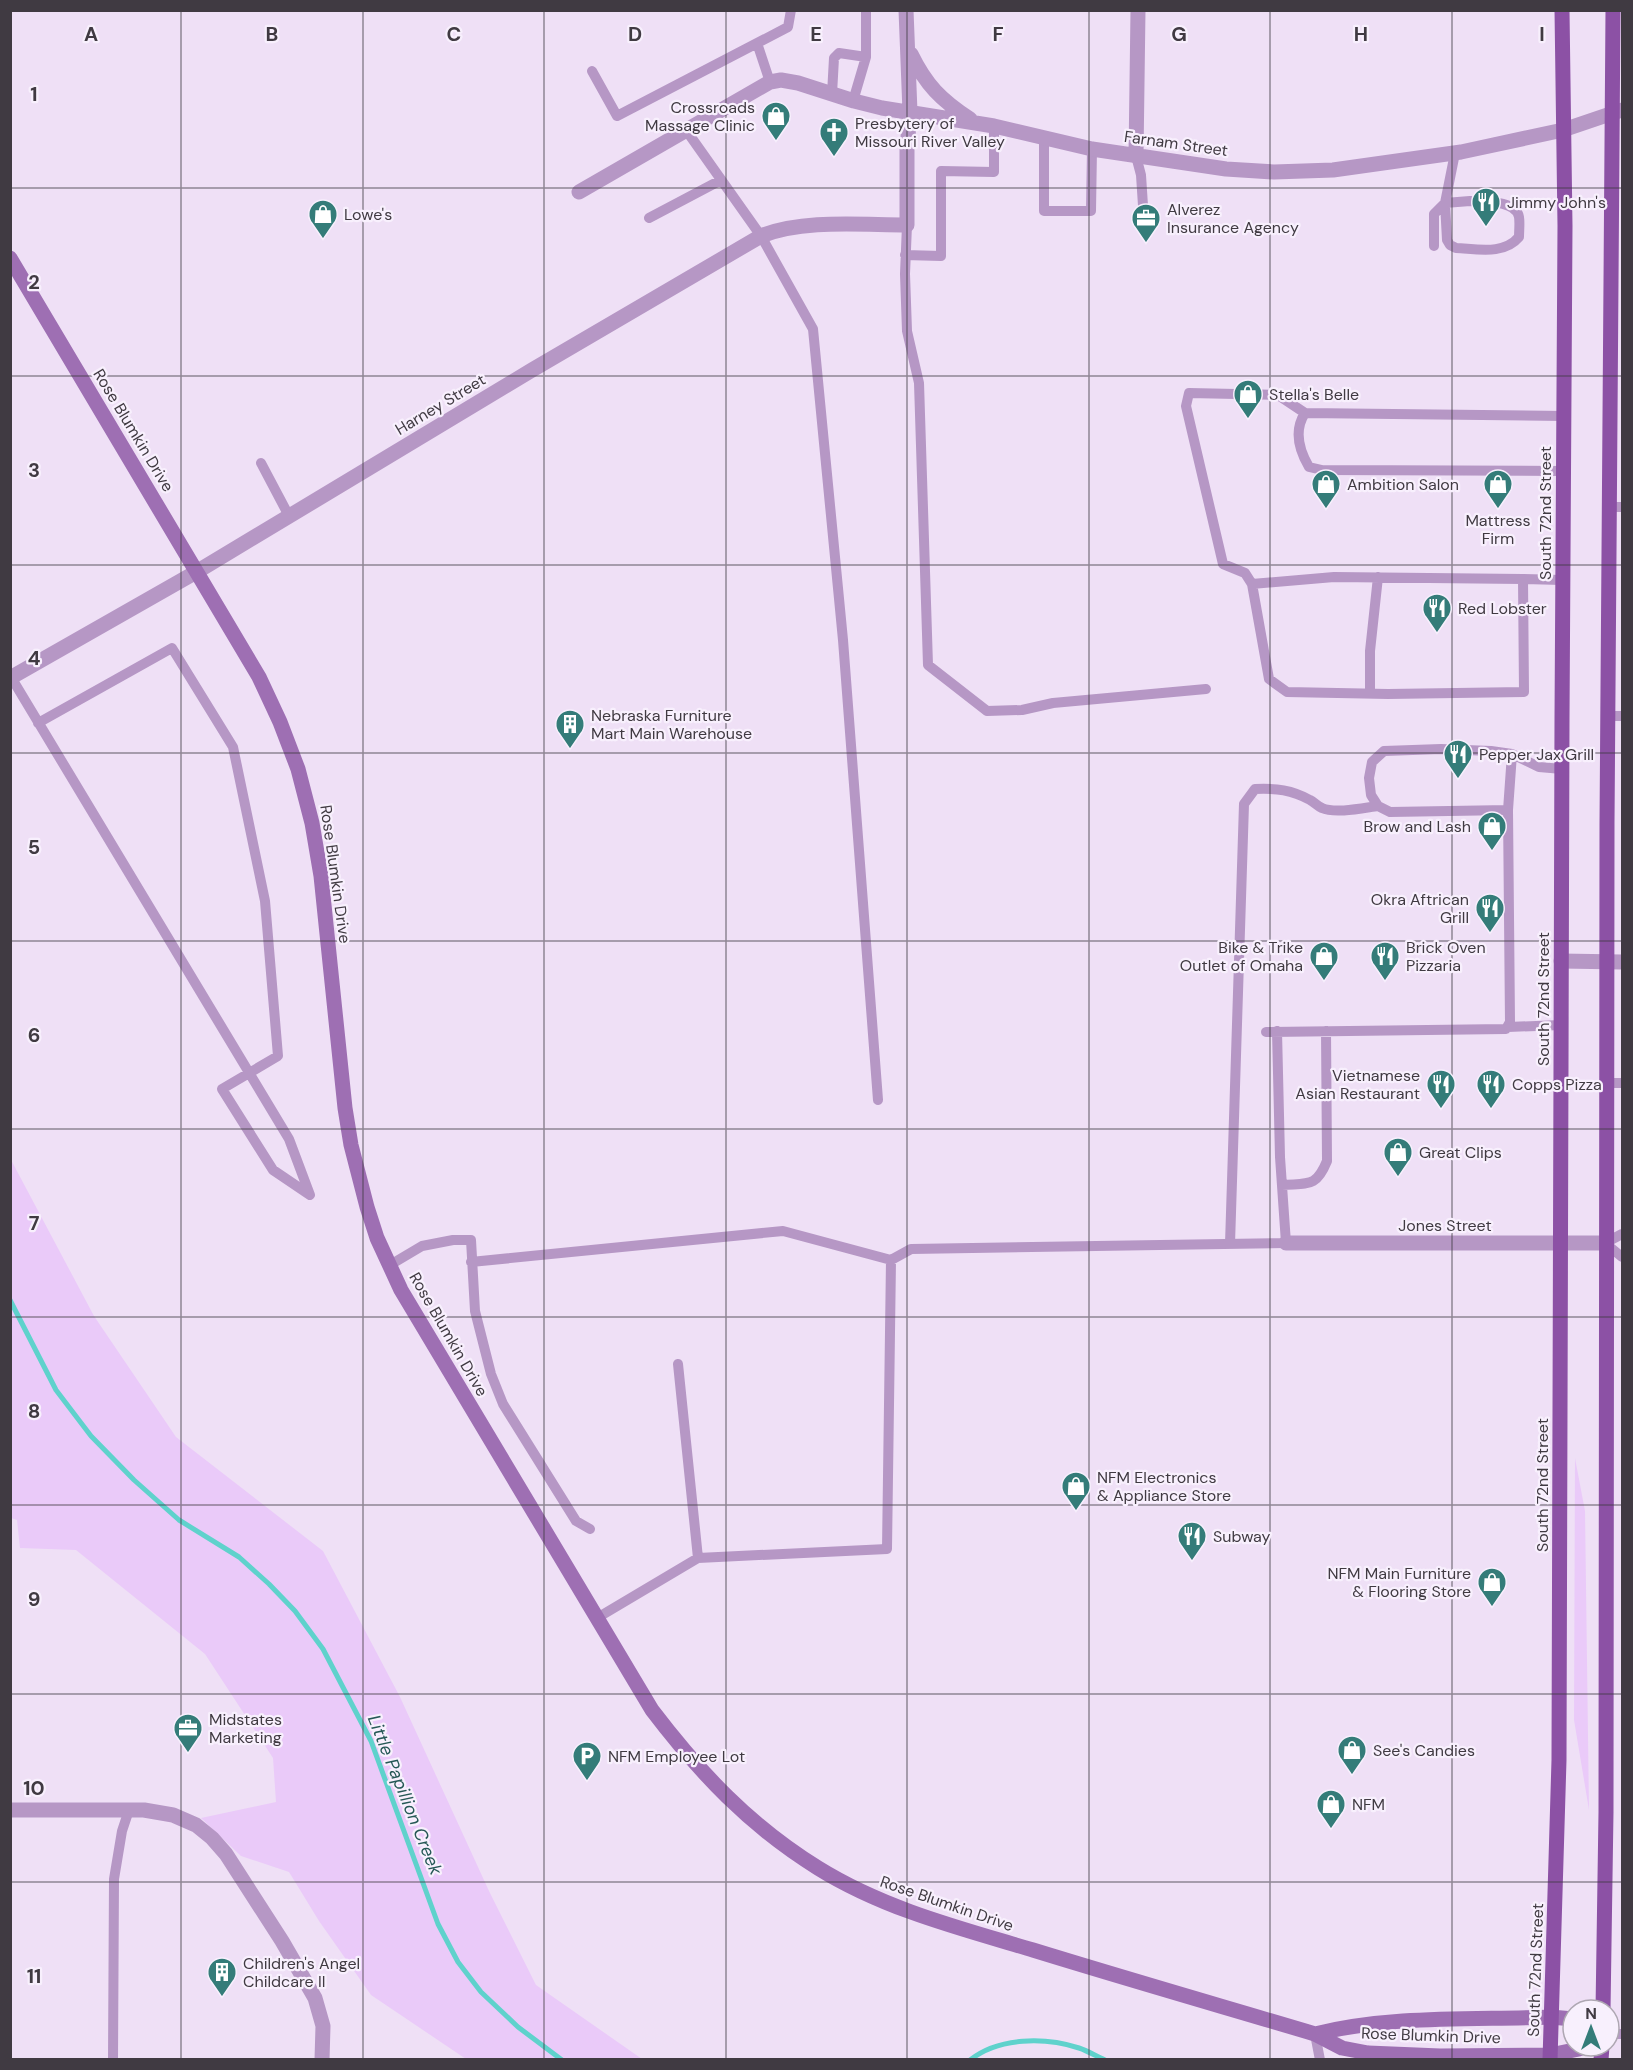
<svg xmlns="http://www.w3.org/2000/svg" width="1633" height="2070" font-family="'DM Sans',sans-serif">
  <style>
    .green { fill: #eacaf9 }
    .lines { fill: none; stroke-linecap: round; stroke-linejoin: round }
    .stream { stroke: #5fd2cc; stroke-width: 5 }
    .service { stroke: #b697c5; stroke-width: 10 }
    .minor { stroke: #b697c5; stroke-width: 15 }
    .secondary { stroke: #9e6fb3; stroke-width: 15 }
    .primary { stroke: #8c51a5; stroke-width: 15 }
    .grid { fill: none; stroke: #403a42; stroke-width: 1.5; stroke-opacity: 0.55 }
    .labels { text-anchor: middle; stroke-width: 4.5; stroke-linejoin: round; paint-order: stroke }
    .poi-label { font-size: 16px; fill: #403a42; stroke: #f8f0fd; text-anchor: start }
    .street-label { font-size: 16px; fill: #403a42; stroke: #f8f0fd }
    .water-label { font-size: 18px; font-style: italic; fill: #265856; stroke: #f8f0fd }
    .grid-label { font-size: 20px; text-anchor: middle; font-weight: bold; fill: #403a42; stroke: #f8f0fd; stroke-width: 4.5; stroke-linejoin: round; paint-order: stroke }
  </style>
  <rect width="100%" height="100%" fill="#efe0f6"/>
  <!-- green -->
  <path class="green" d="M10,1158L94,1316L176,1437L323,1551L400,1697L489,1891L536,1985L642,2059H466L371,1995L319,1921L289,1872L241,1856L201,1818L276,1802L273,1758L205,1654L76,1550L20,1548L17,1520L11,1518Z
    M1575,1458L1585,1511L1589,1810L1574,1720Z"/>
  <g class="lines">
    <!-- stream -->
    <path class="stream" d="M10,1300L56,1390L91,1436L134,1480L179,1520L239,1557L269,1584L295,1611L323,1649L371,1741L438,1924L458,1962L481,1992L518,2027L562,2060
      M970,2060C999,2037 1045,2037 1079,2048C1088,2051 1096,2056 1105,2060"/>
    <!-- service -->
    <path class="service" d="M757,43L770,82
      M592,71L617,116L788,27L791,10
      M832,94L834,58L839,53L866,57
      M853,101L866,57V10
      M686,130L761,236L813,329L843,640L878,1100
      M1044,138V211H1091L1092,149
      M1136,156L1141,175L1144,221
      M1470,201C1483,202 1516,200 1519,217C1520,223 1519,231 1519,237C1504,255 1478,249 1456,248L1450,245L1447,240L1445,203Z
      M649,218L721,180
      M907,225L905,274L907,331L919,383L928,665L987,711L1022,710L1053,703L1206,689
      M1434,246V214L1445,203L1455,153
      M905,255L941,256V171L994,172V126
      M1305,413L1278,395L1189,393L1186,406L1223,564L1245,573L1252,584L1269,679L1287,692L1388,694L1524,692L1523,579L1562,580
      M261,463L289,516
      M1563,471L1322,470L1309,467C1299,450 1294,430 1305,413L1564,416
      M1609,507H1622
      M1252,584L1334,577L1523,579
      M11,677L289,1139L310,1195L273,1170L222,1089L278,1056L265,901L233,747L172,648L38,723
      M1370,693V651L1378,577
      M1607,716H1622
      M1508,810L1512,754
      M1508,1027L1561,1025
      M1266,1032L1506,1029L1510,1022L1508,810L1390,812L1378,806L1371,795L1369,778L1372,762L1384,751L1441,749L1491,751L1512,754L1539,767L1562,769
      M1606,1083H1622
      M1282,1185C1308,1183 1316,1188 1327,1161L1326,1031
      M1622,1234L1605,1243L1622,1257
      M1230,1244L1244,804L1255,789C1276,788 1292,790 1310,800C1314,802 1317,806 1322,808C1335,814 1363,808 1378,806
      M471,1262L783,1231L891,1260
      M390,1265L422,1246L453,1240H471L475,1311L491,1374L503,1404L576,1521L590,1529
      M678,1364L698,1558
      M597,1618L698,1558L887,1549L891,1260L911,1249L1286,1243L1280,1157L1277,1031
      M1315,2034L1320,2060
      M1609,2034H1622
      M113,2060L114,1879L122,1831L129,1810"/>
    <!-- minor -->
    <path class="minor" d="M911,54C926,85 941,100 970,119
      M1136,156L1138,10
      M579,192L770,82L781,80L798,83L854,101L882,108L994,126L1092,149L1226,169L1274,172L1333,170L1461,152L1563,130L1622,110
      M10,678L198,571L532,370L761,236C803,219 861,225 907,225V149L910,112L906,10
      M1561,961L1622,962
      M1286,1243H1605
      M10,1810H144L173,1815L196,1825L212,1838L226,1854L282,1941L315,1998L323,2026L322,2060"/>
    <!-- secondary -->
    <path class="secondary" d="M10,258L259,677L280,722L298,769L312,823L321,876L345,1108L351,1145L367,1207L377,1238L401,1290L652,1710C700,1773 750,1826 818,1868C884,1909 959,1928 1033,1950C1127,1979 1221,2006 1315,2034L1342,2048L1368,2053L1440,2056L1550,2055L1579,2049L1583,2046
      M1315,2034C1392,2015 1473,2020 1551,2017L1573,2019"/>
    <!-- primary -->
    <path class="primary" d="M1603,2010L1606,1812L1607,824L1613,10
      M1550,2060L1559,1760L1562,718L1565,226L1562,10
      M1601,2060L1602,2046"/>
  </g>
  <!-- grid -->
  <path class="grid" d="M181,10V2060M363,10V2060M544,10V2060M726,10V2060M907,10V2060M1089,10V2060M1270,10V2060M1452,10V2060M10,188H1622M10,376H1622M10,565H1622M10,753H1622M10,941H1622M10,1129H1622M10,1317H1622M10,1505H1622M10,1694H1622M10,1882H1622"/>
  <!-- icons -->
  <defs>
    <g id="shop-pin" transform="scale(1.5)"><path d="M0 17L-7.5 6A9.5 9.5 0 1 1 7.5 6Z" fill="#347c79" stroke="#f8f0fd"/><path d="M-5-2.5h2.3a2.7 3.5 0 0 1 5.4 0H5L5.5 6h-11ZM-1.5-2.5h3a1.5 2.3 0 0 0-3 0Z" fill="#fff"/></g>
    <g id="church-pin" transform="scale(1.5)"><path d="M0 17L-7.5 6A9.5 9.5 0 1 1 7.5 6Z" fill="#347c79" stroke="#f8f0fd"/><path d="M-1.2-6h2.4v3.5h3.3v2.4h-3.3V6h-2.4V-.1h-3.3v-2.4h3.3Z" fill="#fff"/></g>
    <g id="restaurant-pin" transform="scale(1.5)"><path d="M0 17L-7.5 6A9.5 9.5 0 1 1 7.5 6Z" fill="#347c79" stroke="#f8f0fd"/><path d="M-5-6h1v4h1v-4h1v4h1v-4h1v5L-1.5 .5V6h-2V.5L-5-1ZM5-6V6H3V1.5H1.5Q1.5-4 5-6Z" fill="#fff"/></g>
    <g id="office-pin" transform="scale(1.5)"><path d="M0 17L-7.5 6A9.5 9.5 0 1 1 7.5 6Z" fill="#347c79" stroke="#f8f0fd"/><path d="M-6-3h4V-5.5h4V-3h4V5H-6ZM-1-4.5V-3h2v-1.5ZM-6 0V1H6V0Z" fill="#fff"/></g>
    <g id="building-pin" transform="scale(1.5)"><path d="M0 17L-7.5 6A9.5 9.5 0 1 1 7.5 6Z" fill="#347c79" stroke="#f8f0fd"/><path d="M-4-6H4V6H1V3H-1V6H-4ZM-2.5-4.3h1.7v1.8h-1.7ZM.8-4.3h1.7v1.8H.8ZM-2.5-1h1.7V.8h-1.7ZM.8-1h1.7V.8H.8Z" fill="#fff"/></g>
    <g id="parking-pin" transform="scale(1.5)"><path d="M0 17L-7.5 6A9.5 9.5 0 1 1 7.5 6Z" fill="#347c79" stroke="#f8f0fd"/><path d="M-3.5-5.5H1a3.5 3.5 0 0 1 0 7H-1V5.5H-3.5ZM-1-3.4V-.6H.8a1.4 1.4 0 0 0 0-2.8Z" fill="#fff"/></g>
  </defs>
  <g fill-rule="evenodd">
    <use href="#shop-pin" x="776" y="116"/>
    <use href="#church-pin" x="834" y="132"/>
    <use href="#restaurant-pin" x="1486" y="202"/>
    <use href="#shop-pin" x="323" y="214"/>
    <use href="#office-pin" x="1146" y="218"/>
    <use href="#shop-pin" x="1248" y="394"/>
    <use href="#shop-pin" x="1326" y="484"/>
    <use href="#shop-pin" x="1498" y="484"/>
    <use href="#restaurant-pin" x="1437" y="608"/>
    <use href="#building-pin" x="570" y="724"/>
    <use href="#restaurant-pin" x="1458" y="754"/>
    <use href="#shop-pin" x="1492" y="826"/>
    <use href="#restaurant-pin" x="1490" y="908"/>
    <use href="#shop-pin" x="1324" y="956"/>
    <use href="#restaurant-pin" x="1385" y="956"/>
    <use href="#restaurant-pin" x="1441" y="1084"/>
    <use href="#restaurant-pin" x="1491" y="1084"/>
    <use href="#shop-pin" x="1398" y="1152"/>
    <use href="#shop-pin" x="1076" y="1486"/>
    <use href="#restaurant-pin" x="1192" y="1536"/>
    <use href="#shop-pin" x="1492" y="1582"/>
    <use href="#office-pin" x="188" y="1728"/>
    <use href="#shop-pin" x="1352" y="1750"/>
    <use href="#parking-pin" x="587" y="1756"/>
    <use href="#shop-pin" x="1331" y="1804"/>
    <use href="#building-pin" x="222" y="1972"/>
  </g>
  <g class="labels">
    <!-- poi labels -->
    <g class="poi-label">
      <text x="755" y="113" text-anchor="end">Crossroads<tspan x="755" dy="18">Massage Clinic</tspan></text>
      <text x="855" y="129">Presbytery of<tspan x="855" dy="18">Missouri River Valley</tspan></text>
      <text x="1507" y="208">Jimmy John's</text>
      <text x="1167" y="215">Alverez<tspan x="1167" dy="18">Insurance Agency</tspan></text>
      <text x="344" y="220">Lowe's</text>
      <text x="1269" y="400">Stella's Belle</text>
      <text x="1347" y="490">Ambition Salon</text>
      <text x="1498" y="526" text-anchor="middle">Mattress<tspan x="1498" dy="18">Firm</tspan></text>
      <text x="1458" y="614">Red Lobster</text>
      <text x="591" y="721">Nebraska Furniture<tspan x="591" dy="18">Mart Main Warehouse</tspan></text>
      <text x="1479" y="760">Pepper Jax Grill</text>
      <text x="1471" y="832" text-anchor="end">Brow and Lash</text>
      <text x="1469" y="905" text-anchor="end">Okra Aftrican<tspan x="1469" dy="18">Grill</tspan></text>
      <text x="1303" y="953" text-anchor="end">Bike &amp; Trike<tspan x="1303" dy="18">Outlet of Omaha</tspan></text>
      <text x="1406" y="953">Brick Oven<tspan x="1406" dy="18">Pizzaria</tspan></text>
      <text x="1420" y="1081" text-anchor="end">Vietnamese<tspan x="1420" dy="18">Asian Restaurant</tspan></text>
      <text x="1512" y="1090">Copps Pizza</text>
      <text x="1419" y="1158">Great Clips</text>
      <text x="1097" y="1483">NFM Electronics<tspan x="1097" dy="18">&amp; Appliance Store</tspan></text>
      <text x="1213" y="1542">Subway</text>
      <text x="1471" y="1579" text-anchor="end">NFM Main Furniture<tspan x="1471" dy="18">&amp; Flooring Store</tspan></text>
      <text x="209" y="1725">Midstates<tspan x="209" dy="18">Marketing</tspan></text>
      <text x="1373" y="1756">See's Candies</text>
      <text x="608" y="1762">NFM Employee Lot</text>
      <text x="1352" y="1810">NFM</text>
      <text x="243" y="1969">Children's Angel<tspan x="243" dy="18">Childcare II</tspan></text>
    </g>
    <!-- street labels -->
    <g class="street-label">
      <text transform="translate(1176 143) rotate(8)" y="6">Farnam Street</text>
      <text transform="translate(440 404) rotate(-31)" y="6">Harney Street</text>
      <text transform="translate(134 430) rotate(59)" y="6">Rose Blumkin Drive</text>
      <text transform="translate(1545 513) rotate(-90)" y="6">South 72nd Street</text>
      <text transform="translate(336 874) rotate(82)" y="6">Rose Blumkin Drive</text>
      <text transform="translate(1543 999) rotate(-90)" y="6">South 72nd Street</text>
      <text x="1445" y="1231">Jones Street</text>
      <text transform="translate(449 1334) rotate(60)" y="6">Rose Blumkin Drive</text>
      <text transform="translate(1542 1485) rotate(-90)" y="6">South 72nd Street</text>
      <text transform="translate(947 1903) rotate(19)" y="6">Rose Blumkin Drive</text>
      <text transform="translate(1535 1970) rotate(-88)" y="6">South 72nd Street</text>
      <text transform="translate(1431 2035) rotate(2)" y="6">Rose Blumkin Drive</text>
    </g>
    <!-- water labels -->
    <g class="water-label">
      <text transform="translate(405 1795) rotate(68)" y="6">Little Papillion Creek</text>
    </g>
  </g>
  <g class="grid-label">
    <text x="91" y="41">A</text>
    <text x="272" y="41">B</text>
    <text x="454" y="41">C</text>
    <text x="635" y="41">D</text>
    <text x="816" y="41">E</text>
    <text x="998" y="41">F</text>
    <text x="1179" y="41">G</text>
    <text x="1361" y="41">H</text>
    <text x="1542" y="41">I</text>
    <text x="34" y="101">1</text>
    <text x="34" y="289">2</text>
    <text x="34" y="477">3</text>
    <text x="34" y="665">4</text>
    <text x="34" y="854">5</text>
    <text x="34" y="1042">6</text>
    <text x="34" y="1230">7</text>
    <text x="34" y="1418">8</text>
    <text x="34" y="1606">9</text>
    <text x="34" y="1795">10</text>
    <text x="34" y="1983">11</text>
  </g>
  <!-- border -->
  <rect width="1633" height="2070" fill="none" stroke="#403a42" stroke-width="24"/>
  <!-- north arrow -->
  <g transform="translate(1591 2028)"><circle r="28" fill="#f8f0fd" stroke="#aea7b2" stroke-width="1.5"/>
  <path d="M0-4.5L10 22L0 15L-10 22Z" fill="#347c79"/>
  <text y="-9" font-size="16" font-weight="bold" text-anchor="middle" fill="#403a42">N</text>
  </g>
</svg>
